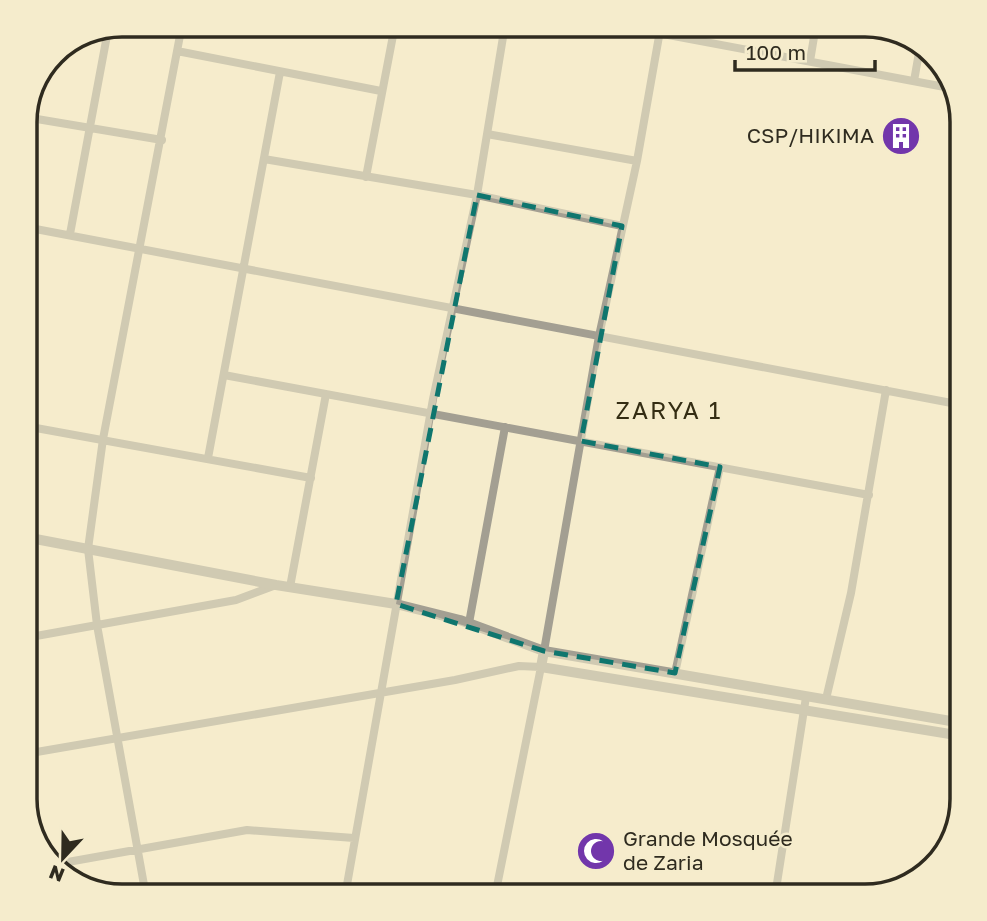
<svg xmlns="http://www.w3.org/2000/svg" width="987" height="921" font-family="'Golos Text',sans-serif">
  <style>
    .lines { fill: none; stroke-linecap: round; stroke-linejoin: round }
    .minor { stroke: #a39f92; stroke-width: 8 }
    .tertiary { stroke: #a39f92; stroke-width: 10 }
    .marked { fill: none; stroke: #0f766e; stroke-width: 5; stroke-dasharray: 14 9; stroke-linejoin: round }
    .labels { text-anchor: middle; stroke-width: 5; stroke-linejoin: round; paint-order: stroke }
    .poi-label { font-size: 21px; fill: #2f2b1f; stroke: #f5eccc; text-anchor: end }
    .quarter-label { font-size: 24px; letter-spacing: 2px; fill: #342d13; stroke: #f5eccc }
    .rim { fill: none; stroke: #2f2b1f; stroke-width: 3.5 }
  </style>
  <rect width="100%" height="100%" fill="#f5eccc"/>
  <g class="lines">
    <!-- minor -->
    <path class="minor" d="M615,25L950,88
      M177,51L381,91
      M810,61L816,25
      M914,81L920,47
      M25,117L162,140
      M487,134L637,161
      M264,159L477,195L622,226
      M366,177L395,25
      M25,227L962,405
      M70,234L108,30
      M25,289L35,229
      M224,375L869,495
      M25,426L311,478
      M208,458L280,72
      M290,587L326,394
      M469,623L505,427
      M25,638L236,600L276,585
      M544,651L599,336L637,161L661,25
      M675,673L720,467
      M826,699L851,593L886,390
      M25,754L455,680L519,666L541,667L495,896
      M51,865L247,830L354,838
      M777,888L816,896
      M146,896L97,625L88,549L103,439L182,25
      M345,896L433,399L477,195L505,25
      M775,896L806,697"/>
    <!-- tertiary -->
    <path class="tertiary" d="M25,537L276,585L396,604L460,620L544,651L962,723
      M544,651L541,667L962,736"/>
  </g>
  <!-- marked area -->
  <path d="M0 0H987V921H0ZM477,195L622,226L581,441L720,467L675,673L544,651L396,604Z" fill="#f5eccc" fill-opacity=".55" fill-rule="evenodd"/>
  <path class="marked" d="M477,195L622,226L581,441L720,467L675,673L544,651L396,604Z"/>
  <!-- icons -->
  <defs>
    <g id="building-disc" transform="scale(2.0125)"><circle r="9.5" fill="#7236ab" stroke="#f5eccc"/><path d="M-4-6H4V6H1V3H-1V6H-4ZM-2.5-4.3h1.7v1.8h-1.7ZM.8-4.3h1.7v1.8H.8ZM-2.5-1h1.7V.8h-1.7ZM.8-1h1.7V.8H.8Z" fill="#fff"/></g>
    <g id="mosque-disc" transform="scale(2.0125)"><circle r="9.5" fill="#7236ab" stroke="#f5eccc"/><path d="M3.5-4.9A6 6 0 1 0 3.5 4.9A5 5 0 1 1 3.5-4.9Z" fill="#fff"/></g>
  </defs>
  <g fill-rule="evenodd">
    <use href="#building-disc" x="901" y="136"/>
    <use href="#mosque-disc" x="596" y="851"/>
  </g>
  <g class="labels">
    <!-- poi labels -->
    <g class="poi-label">
      <text x="874" y="143">CSP/HIKIMA</text>
      <text x="623" y="846" text-anchor="start">Grande Mosquée<tspan x="623" dy="24">de Zaria</tspan></text>
    </g>
    <!-- quarter labels -->
    <g class="quarter-label">
      <text x="669" y="419">ZARYA 1</text>
    </g>
  </g>
  <!-- crop -->
  <path d="M0 0H987V921H0ZM122 37H865A85 85 0 0 1 950 122V799A85 85 0 0 1 865 884H122A85 85 0 0 1 37 799V122A85 85 0 0 1 122 37Z" fill="#f5eccc" fill-rule="evenodd"/>
  <path class="rim" d="M122 37H865A85 85 0 0 1 950 122V799A85 85 0 0 1 865 884H122A85 85 0 0 1 37 799V122A85 85 0 0 1 122 37Z"/>
  <!-- north arrow -->
  <g transform="translate(63 858) rotate(202)" stroke="#f5eccc" stroke-width="5" paint-order="stroke">
  <path d="M0-5L12 26L0 18L-12 26Z" fill="#2f2b1f"/>
  <text y="-10" font-size="19" font-weight="bold" text-anchor="middle" fill="#2f2b1f">N</text>
  </g>
  <!-- scale -->
  <path d="M735 60v10h140v-10" fill="none" stroke="#2f2b1f" stroke-width="3.5"/>
  <text x="746" y="60" font-size="21" fill="#2f2b1f" stroke="#f5eccc" stroke-width="5" paint-order="stroke">100 m</text>
</svg>
